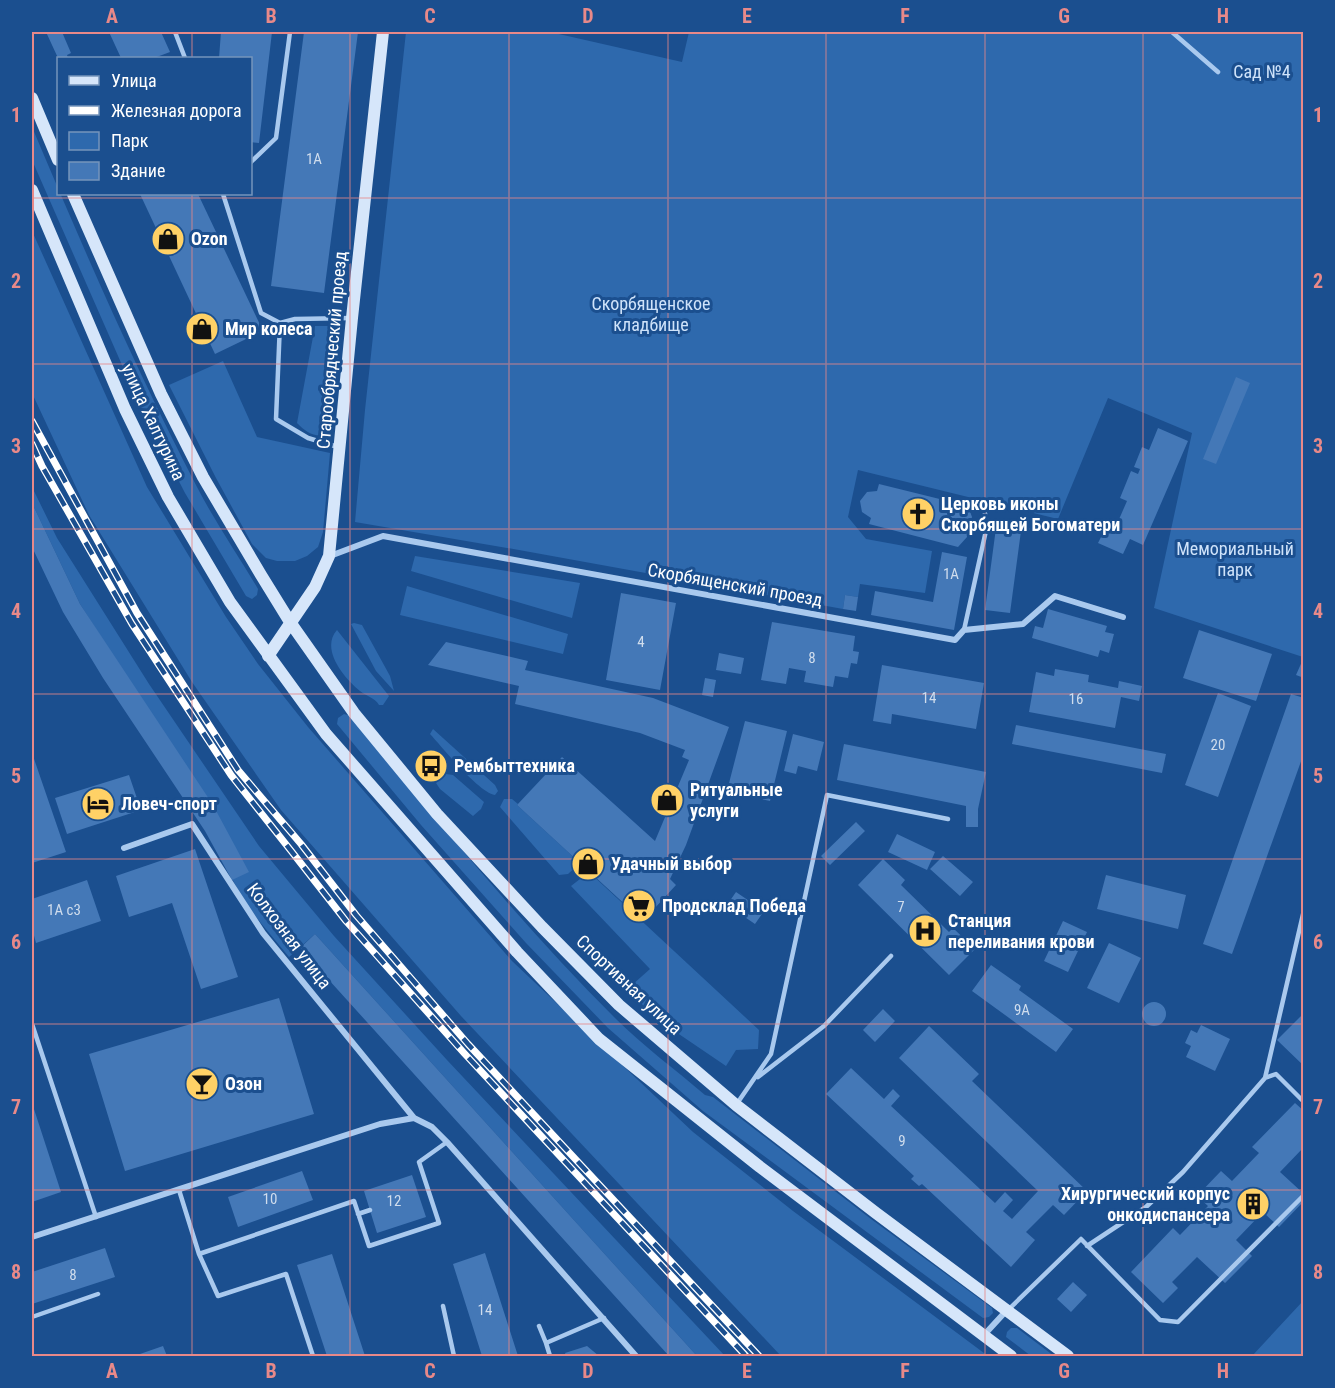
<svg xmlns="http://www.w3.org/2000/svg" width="1335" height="1388" font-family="'Roboto Condensed',sans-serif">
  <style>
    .green { fill: #2e69ad }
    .building { fill: #4478b7 }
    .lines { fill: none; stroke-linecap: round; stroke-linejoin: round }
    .lane { stroke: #a9c9ee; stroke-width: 4.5 }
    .street { stroke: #a9c9ee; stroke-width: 6 }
    .secondary { stroke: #d6e6fa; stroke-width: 12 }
    .rail-casing { stroke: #fff; stroke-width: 7 }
    .rail { stroke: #1b4f8f; stroke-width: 4.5; stroke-dasharray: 14; stroke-linecap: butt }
    .grid { fill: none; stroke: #e88989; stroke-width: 1.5; stroke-opacity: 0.55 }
    .labels { text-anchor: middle; stroke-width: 6; stroke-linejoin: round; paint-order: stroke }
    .number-label { font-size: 15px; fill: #d0dded }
    .park-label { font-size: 18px; fill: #cfe3fa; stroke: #1b4f8f }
    .poi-label { font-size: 18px; font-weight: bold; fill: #fff; stroke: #1b4f8f; text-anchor: start }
    .street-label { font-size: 18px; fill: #fff; stroke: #1b4f8f }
    .neatline { fill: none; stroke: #e88989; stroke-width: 2 }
    .grid-label { font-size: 20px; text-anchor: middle; font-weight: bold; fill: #e88989 }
  </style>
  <rect width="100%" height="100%" fill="#1b4f8f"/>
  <!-- green -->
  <path class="green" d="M406,32H550L682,62L689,32H1303V657L1154,608L1192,433L1108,398L1058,519L858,470L848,517L866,539L932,551L925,593L860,584L858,597L845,595L843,609L519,550L355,522L365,410Z
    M32,127C83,248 136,370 197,487C215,522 238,555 258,589L257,595L252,599L246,596L185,493L140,406L32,160Z
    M32,231L147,487L226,617L258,664L308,727L512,961L693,1132L793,1211L988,1356H781L461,1016L281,810L192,682L89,515L32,393Z
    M315,326H328L341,336L332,431C320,440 307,434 297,423Z
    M223,361L257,437L330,453L323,532L318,547L307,556L295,561H277L266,558L252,544L216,478L169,385Z
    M32,487L57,538L149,684L259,846L334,936L447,1060L725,1356H697L315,934L289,957L246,905L119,665L80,604L32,503Z
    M415,556L580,583L572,618L411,571Z
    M407,586L568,634L563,654L400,615Z
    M354,623L362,625L390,676L394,691L376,671L351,624Z
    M337,630L389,696L383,705H379C375,698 366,696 360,691C344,678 320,649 337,630Z
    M344,714L351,716C436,819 520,923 615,1018C643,1046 676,1070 705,1095L713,1097L871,1219L992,1308L993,1313L989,1317L983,1318L703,1111L608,1028L526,943L421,825L337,724L338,718Z
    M433,729L495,785L498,791L495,795C478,792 443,748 430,734Z
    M446,774L453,775L484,802L481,809L473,816L440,789L436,783Z
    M504,799H512L518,804L517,805L580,863L568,874L559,875L500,807Z
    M589,872L759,1030L758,1049L736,1050L726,1066L670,1028L630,994L632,985L650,969L571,886Z
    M1303,1301V1356H1252Z
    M1011,1328H1017L1054,1356H1031L1006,1337L1007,1332Z"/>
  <!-- building -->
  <path class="building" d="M46,32H62L71,53L67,55L68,58H58Z
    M109,32H161L170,52L154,58H121Z
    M221,32H272L259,143L250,142V58H219Z
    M304,32H358L324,293L271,286Z
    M140,194H198L263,331L215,354Z
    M1236,377L1250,383L1216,464L1203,459Z
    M1158,428L1188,441L1143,545L1130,539L1123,554L1098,543L1105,529L1113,533L1127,501L1120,498L1131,471L1138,474L1140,469L1134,467L1142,447L1149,450Z
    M879,484L968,506L972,517L967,537L958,547L869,524L871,518L862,512L860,501L867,492L877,491Z
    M32,503L80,604L213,805L249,872L232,880L205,831L103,678L63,612L32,547Z
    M996,528L1021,531L1010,613L985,610Z
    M942,552L967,557L954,630L871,615L875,591L933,602Z
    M621,593L676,603L660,690L606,680Z
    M845,595L858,597L856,611L843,609Z
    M1048,609L1107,626L1105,632L1114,634L1109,653L1100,650L1098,657L1032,638L1035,626L1043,628Z
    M772,622L855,636L853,651L859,652L857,664L851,663L848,678L835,676L833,687L804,682L806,671L789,668L786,684L761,680Z
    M1199,630L1272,654L1256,701L1183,678Z
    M446,642L528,661L525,670L653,698L729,727L686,845L670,879L676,885L643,921L517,805L562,757L655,841L689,760L682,757L685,750L640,733L515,704L519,686L428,665Z
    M719,653L744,658L741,674L716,670Z
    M1304,657V678L1296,675Z
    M882,665L984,683L976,729L892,714L891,724L873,721Z
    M1055,669L1089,675L1088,682L1118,688L1119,681L1142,686L1139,701L1121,697L1115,728L1029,712L1036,672L1054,676Z
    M705,678L716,680L713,697L702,695Z
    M1218,693L1251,706L1218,797L1185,785Z
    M1291,694L1304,698V753L1232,954L1203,944Z
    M745,721L787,731L770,801L727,791Z
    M1016,725L1166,754L1162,773L1012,744Z
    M793,734L824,742L817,771L798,766L796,774L784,771Z
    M844,744L986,772L978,809V827H966V806L837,780Z
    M32,753L66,852L32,863Z
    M129,775L141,810L67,834L55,798Z
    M856,822L865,831L830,865L821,856Z
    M897,834L935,852L927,870L888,852Z
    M195,849L238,977L201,989L172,903L129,917L116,876Z
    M943,856L973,882L960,896L930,869Z
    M883,859L905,880L901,885L949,932L953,928L975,949L949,975L858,885Z
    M1106,875L1186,895L1178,929L1097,909Z
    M87,880L101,921L36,943L32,928V899Z
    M736,892L764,911L755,924L727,905Z
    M1063,921L1087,932L1068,972L1044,961Z
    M315,934L697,1356H669L300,948Z
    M1109,943L1141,958L1119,1003L1087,988Z
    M991,965L1021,986L1019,990L1073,1029L1056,1052L972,991Z
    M279,998L314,1114L125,1171L89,1054Z
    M1142 1014a12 12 0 1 1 24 0a12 12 0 1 1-24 0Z
    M883,1009L895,1021L875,1042L863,1030Z
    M1304,1013V1066L1277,1040Z
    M1201,1025L1230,1039L1215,1071L1186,1057L1191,1046L1185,1043L1191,1030L1197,1033Z
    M929,1026L979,1074L972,1081L1087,1191L1064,1215L1053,1205L1026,1232L1035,1240L1011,1267L922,1184L919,1186L911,1179L914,1176L826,1094L851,1068L884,1099L893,1089L900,1096L891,1106L995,1203L1005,1192L1013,1200L1003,1211L1012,1219L1038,1191L899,1058Z
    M32,1103L61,1192L32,1202Z
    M1295,1103L1304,1111V1147L1280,1172L1304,1194V1201L1279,1227L1263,1212L1236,1240L1252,1256L1225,1283L1197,1257L1172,1282L1178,1288L1163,1303L1131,1272L1173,1228L1180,1235L1208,1206L1197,1196L1221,1171L1232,1181L1259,1153L1252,1147Z
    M302,1171L313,1200L238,1227L228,1197Z
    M412,1175L426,1217L377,1233L364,1191Z
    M105,1248L115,1277L32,1304V1272Z
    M485,1253L518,1356H482L453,1264Z
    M332,1254L365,1356H327L297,1265Z
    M1073,1282L1087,1295L1071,1312L1057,1299Z
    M163,1346L167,1356H141L140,1354Z
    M587,1346L599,1356H566L565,1353Z"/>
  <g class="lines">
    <!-- lane -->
    <path class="lane" d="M175,32L185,58
      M1172,32L1218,72
      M250,163L276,138L290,32
      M223,194L261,313L280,323L276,419L308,438L338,447
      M280,323L295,319L352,318
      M964,630L987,526L983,501
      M32,1024L96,1217
      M758,1077L824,1026L891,956
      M1265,1078L1304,910
      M736,1105L771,1054L827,795L948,819
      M179,1190L199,1254L218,1296L286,1274L313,1356
      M358,1214L370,1210
      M1087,1246L1146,1207L1183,1172L1265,1078L1276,1074L1304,1102
      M199,1254L354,1201L369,1246L439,1223L419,1162L447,1142
      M443,1306L454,1356
      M1008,1310L1081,1239L1160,1320L1178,1322L1304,1195
      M32,1317L98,1294
      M539,1326L546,1343
      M550,1356L546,1343L604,1318"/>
    <!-- street -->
    <path class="street" d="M330,556L383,536L955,640L964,630L1023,624L1055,596L1123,617
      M124,848L192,824L263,933L414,1118L432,1127L447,1142L636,1356
      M32,1237L380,1124L414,1118
      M984,1335L1007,1310"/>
    <!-- secondary -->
    <path class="secondary" d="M32,98L58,160
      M32,190L125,409L168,497L230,602L326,734L517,952L599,1039L760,1167L1011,1356
      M73,194L161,394L203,477L261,575L290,622L354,713L437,814L542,927L619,1005L736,1105L876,1213L1068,1356
      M268,656L315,587L329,556L352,318L383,32"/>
    <!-- rail casing -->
    <g class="rail-casing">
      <path id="rail" d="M32,421L137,613L238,770L301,844L356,915L468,1044L759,1356
        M32,444L42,466L132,624L231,775L292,852L346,921L464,1053L746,1356"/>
    </g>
    <!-- rail -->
    <use href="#rail" class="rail"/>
  </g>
  <!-- grid -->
  <path class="grid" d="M192,32V58M350,32V1356M509,32V1356M668,32V1356M826,32V1356M985,32V1356M1143,32V1356M192,194V1356M32,198H1304M32,364H1304M32,529H1304M32,694H1304M32,859H1304M32,1024H1304M32,1190H1304"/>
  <!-- icons -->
  <defs>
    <g id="shop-disc" transform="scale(1.725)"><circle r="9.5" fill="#ffd166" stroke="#1b4f8f"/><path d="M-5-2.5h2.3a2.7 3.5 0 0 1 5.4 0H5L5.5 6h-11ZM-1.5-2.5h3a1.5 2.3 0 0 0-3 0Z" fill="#111"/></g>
    <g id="church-disc" transform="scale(1.725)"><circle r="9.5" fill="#ffd166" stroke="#1b4f8f"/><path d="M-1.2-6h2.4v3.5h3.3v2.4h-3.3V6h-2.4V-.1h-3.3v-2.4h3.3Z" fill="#111"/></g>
    <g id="bus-disc" transform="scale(1.725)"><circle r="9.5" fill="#ffd166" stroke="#1b4f8f"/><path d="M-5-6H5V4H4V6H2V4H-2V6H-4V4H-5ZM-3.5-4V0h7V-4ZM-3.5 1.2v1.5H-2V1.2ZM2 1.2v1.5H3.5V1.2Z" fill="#111"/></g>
    <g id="hotel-disc" transform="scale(1.725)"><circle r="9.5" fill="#ffd166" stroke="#1b4f8f"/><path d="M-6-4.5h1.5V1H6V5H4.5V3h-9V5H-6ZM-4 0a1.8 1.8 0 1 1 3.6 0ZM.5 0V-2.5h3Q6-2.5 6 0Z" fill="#111"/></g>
    <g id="supermarket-disc" transform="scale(1.725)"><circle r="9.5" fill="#ffd166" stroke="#1b4f8f"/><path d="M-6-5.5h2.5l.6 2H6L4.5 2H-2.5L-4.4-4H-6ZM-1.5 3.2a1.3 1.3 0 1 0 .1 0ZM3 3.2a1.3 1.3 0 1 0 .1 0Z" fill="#111"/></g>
    <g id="hospital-disc" transform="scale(1.725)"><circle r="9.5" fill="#ffd166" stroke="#1b4f8f"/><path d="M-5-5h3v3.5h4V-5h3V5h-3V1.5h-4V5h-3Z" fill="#111"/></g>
    <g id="bar-disc" transform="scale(1.725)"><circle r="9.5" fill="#ffd166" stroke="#1b4f8f"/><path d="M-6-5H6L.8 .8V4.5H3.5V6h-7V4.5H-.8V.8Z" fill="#111"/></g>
    <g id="building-disc" transform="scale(1.725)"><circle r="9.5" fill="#ffd166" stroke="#1b4f8f"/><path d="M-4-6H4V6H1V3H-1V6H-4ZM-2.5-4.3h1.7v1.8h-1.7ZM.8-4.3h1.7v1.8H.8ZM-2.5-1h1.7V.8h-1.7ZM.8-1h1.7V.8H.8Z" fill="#111"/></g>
  </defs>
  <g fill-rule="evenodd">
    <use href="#shop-disc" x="168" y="239"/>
    <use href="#shop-disc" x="202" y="329"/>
    <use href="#church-disc" x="918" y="514"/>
    <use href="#bus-disc" x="431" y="766"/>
    <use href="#shop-disc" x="667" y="800"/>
    <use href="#hotel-disc" x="98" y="804"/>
    <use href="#shop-disc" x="588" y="864"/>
    <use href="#supermarket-disc" x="639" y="906"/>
    <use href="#hospital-disc" x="925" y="931"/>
    <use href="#bar-disc" x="202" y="1084"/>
    <use href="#building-disc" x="1253" y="1204"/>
  </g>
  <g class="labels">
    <!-- number labels -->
    <g class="number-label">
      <text x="314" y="164">1А</text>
      <text x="951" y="579">1А</text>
      <text x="641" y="647">4</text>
      <text x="812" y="663">8</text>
      <text x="929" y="703">14</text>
      <text x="1076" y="704">16</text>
      <text x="1218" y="750">20</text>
      <text x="901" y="912">7</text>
      <text x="64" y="915">1А с3</text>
      <text x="1022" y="1015">9А</text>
      <text x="902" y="1146">9</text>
      <text x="270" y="1204">10</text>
      <text x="394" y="1206">12</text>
      <text x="73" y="1280">8</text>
      <text x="485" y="1315">14</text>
    </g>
    <!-- park labels -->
    <g class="park-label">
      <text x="1262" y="78">Сад №4</text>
      <text x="651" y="310">Скорбященское<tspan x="651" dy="21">кладбище</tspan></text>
      <text x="1235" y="555">Мемориальный<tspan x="1235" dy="21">парк</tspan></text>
    </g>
    <!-- poi labels -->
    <g class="poi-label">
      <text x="191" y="245">Ozon</text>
      <text x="225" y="335">Мир колеса</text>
      <text x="941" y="510">Церковь иконы<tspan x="941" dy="21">Скорбящей Богоматери</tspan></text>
      <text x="454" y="772">Рембыттехника</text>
      <text x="690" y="796">Ритуальные<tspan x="690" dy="21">услуги</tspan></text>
      <text x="121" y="810">Ловеч-спорт</text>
      <text x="611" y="870">Удачный выбор</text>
      <text x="662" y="912">Продсклад Победа</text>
      <text x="948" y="927">Станция<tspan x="948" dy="21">переливания крови</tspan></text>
      <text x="225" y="1090">Озон</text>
      <text x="1230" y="1200" text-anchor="end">Хирургический корпус<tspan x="1230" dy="21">онкодиспансера</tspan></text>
    </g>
    <!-- street labels -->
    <g class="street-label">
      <text transform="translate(332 350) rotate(-85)" y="6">Старообрядческий проезд</text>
      <text transform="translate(153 422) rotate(65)" y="6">улица Халтурина</text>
      <text transform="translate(735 585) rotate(10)" y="6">Скорбященский проезд</text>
      <text transform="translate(289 936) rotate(53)" y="6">Колхозная улица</text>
      <text transform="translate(629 985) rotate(43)" y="6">Спортивная улица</text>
    </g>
  </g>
  <!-- border -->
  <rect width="1335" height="1388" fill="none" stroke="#1b4f8f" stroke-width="66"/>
  <!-- legend -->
  <rect x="57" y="57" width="195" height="138" fill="#1b4f8f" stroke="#7695bc" stroke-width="1.5"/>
  <rect x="69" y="76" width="30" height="9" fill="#d6e6fa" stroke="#7695bc" stroke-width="1.5"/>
  <text x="111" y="87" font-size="18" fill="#ffffff">Улица</text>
  <rect x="69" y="106" width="30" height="9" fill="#ffffff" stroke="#7695bc" stroke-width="1.5"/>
  <text x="111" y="117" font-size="18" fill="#ffffff">Железная дорога</text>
  <rect x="69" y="132" width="30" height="18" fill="#2e69ad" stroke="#7695bc" stroke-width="1.5"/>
  <text x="111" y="147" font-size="18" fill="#ffffff">Парк</text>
  <rect x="69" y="162" width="30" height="18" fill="#4478b7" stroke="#7695bc" stroke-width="1.5"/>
  <text x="111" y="177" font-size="18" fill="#ffffff">Здание</text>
  <rect x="33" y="33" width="1269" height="1322" class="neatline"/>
  <g class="grid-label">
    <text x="112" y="23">A</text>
    <text x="271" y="23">B</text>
    <text x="430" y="23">C</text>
    <text x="588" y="23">D</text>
    <text x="747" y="23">E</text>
    <text x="905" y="23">F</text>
    <text x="1064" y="23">G</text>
    <text x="1223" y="23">H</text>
    <text x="16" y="122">1</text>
    <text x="1318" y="122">1</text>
    <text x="16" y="288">2</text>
    <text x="1318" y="288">2</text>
    <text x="16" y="453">3</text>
    <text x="1318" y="453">3</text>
    <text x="16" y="618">4</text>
    <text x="1318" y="618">4</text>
    <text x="16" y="783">5</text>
    <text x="1318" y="783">5</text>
    <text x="16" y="949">6</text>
    <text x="1318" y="949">6</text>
    <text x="16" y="1114">7</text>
    <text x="1318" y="1114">7</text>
    <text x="16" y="1279">8</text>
    <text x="1318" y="1279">8</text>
    <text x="112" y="1378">A</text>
    <text x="271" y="1378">B</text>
    <text x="430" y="1378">C</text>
    <text x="588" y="1378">D</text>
    <text x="747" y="1378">E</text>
    <text x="905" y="1378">F</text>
    <text x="1064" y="1378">G</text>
    <text x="1223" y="1378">H</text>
  </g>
</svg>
